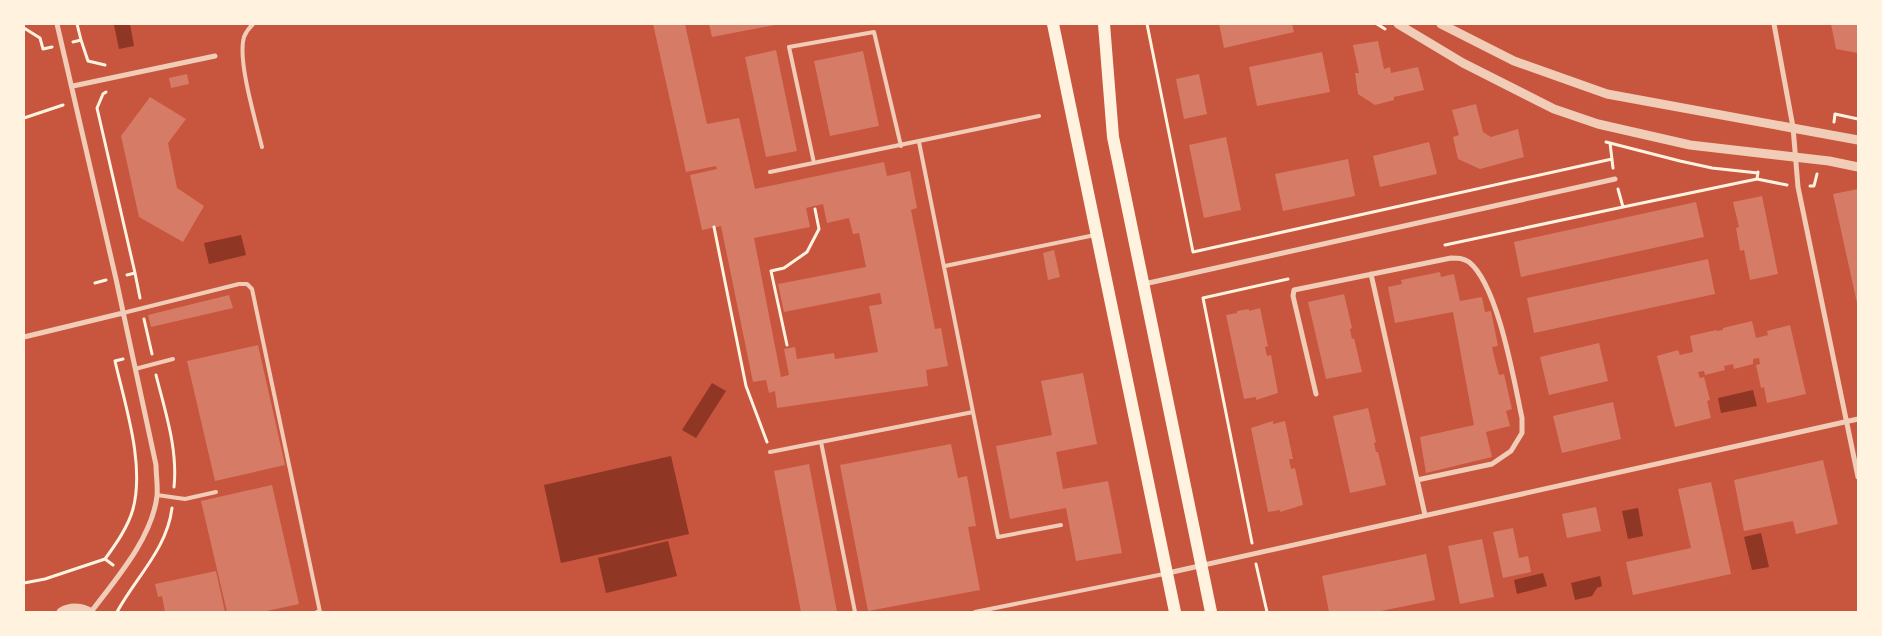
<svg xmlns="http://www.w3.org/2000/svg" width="1882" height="636" font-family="Signika,sans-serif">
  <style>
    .water { fill: #8f3625 }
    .building { fill: #d67c66; fill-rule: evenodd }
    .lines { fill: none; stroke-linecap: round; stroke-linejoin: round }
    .path { stroke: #fff3e0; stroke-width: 3 }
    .service { stroke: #f1ccb7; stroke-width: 4 }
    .minor { stroke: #f1ccb7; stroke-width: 5 }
    .tertiary { stroke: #f1ccb7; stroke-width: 9 }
    .primary { stroke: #fff3e0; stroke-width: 12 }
  </style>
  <rect width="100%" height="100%" fill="#c8553d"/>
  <!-- water -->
  <path class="water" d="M120,24H130L134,46L119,49L114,25Z
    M241,235L246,255L209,264L204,243Z
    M712,383L726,391L696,438L682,430Z
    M1753,390L1757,406L1721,413L1718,398Z
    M671,456L689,534L561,563L544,485Z
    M1638,508L1643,536L1628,539L1622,511Z
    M1761,533L1769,567L1752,570L1744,537Z
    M668,541L677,576L606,593L598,558Z
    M1543,573L1547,586L1517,594L1514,580Z
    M1600,576L1602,586L1597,588L1592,596L1575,600L1571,583Z"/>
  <!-- building -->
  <path class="building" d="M653,24H685L707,124L739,118L755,189L884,162L887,176L910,171L917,208L911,210L935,329L941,328L948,366L926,370L928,386L777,408L775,391L769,393L766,380L753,382L721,226L702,230L690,175L717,169L716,166L686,172ZM823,204L827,223L849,218L853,234L859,233L866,267L778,284L784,312L880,293L882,304L869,306L878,352L835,359L834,353L797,359L795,347L784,349L789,375L781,377L754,238L810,227L806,208Z
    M709,24H775V25L712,37Z
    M1219,24H1292L1294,32L1224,48Z
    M1831,24H1858V53L1836,49Z
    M1378,41L1384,69L1390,67L1391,73L1418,67L1424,90L1394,97V100L1375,105L1358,94L1355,73H1359L1353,45Z
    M776,50L797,151L766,157L745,57Z
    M863,51L879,126L830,136L814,61Z
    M1322,52L1330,92L1257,106L1249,67Z
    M187,74L189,84L171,88L169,78Z
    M1199,74L1207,114L1184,119L1176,79Z
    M150,97L186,119L168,143L177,188L204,206L183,242L139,217L121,136Z
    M1476,104L1483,132L1491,137L1518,129L1524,157L1480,169L1458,159L1453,137L1459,135L1452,110Z
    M1226,137L1241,210L1204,218L1189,145Z
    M1429,142L1437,174L1380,187L1373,156Z
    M1348,159L1355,196L1283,211L1275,174Z
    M1858,189V303H1857L1833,194Z
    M1762,196L1778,274L1750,280L1744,250L1740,251L1736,228L1739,227L1733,202Z
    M1696,202L1704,237L1521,277L1514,242Z
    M1054,250L1060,277L1048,280L1043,253Z
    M1708,259L1715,294L1534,333L1527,298Z
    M1440,272L1441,277L1454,274L1460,301L1482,297L1485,312L1491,311L1498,346L1492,347L1495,360L1499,375L1504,374L1512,409L1506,411L1510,426L1486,432L1492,457L1426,473L1420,437L1474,425L1453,312L1395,323L1388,287L1402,284L1401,280Z
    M1344,294L1352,328L1350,329L1352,339L1354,338L1362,372L1326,379L1308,302Z
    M229,295L233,308L151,327L148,315Z
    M1260,308L1268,346L1265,347L1267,356L1271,355L1278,393L1256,400V397L1244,399L1226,315L1237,313V311L1249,309V311Z
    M1752,321L1756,338L1768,335L1767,331L1790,325L1806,394L1767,403L1764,387L1761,388L1756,365L1760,364L1759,358L1753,359V364L1734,369L1733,364L1724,366L1725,370L1705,375L1704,371L1698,372L1700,378L1704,377L1710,400L1707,401L1711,418L1675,427L1657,356L1678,350L1680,355L1693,352L1690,336L1716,330L1717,331L1723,330V328Z
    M1599,343L1608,381L1549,395L1540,357Z
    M258,345L285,465L215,481L187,361Z
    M1083,373L1097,444L1056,452L1063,489L1108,481L1122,553L1076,561L1066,508L1010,519L996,446L1052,435L1041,381Z
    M1613,402L1621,439L1562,453L1553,416Z
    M1368,408L1376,442L1374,443L1376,452H1378L1386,485L1350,493L1333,416Z
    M1273,421V424L1285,421L1293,459H1289L1291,469L1295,468L1303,505L1280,512V510L1268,512L1251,428Z
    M951,444L958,478L967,476L976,526L968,527L980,590L868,611L840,465Z
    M1823,460L1838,524L1796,534L1793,521L1744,531L1734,480Z
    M809,464L837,612H801L774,471Z
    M1711,482L1731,574L1633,595L1626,562L1691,548L1678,489Z
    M272,485L299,604L262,612H227L201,501Z
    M1596,507L1601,531L1567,538L1562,514Z
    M1513,528L1519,558L1528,556L1531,572L1503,578L1493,532Z
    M1482,539L1494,597L1460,604L1448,546Z
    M1426,554L1435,600L1376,612H1329L1322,576Z
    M216,571L225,612H165L162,596L158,597L155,584Z"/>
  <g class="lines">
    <!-- path -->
    <path class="path" d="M77,24L81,40
      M1147,24L1193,252L1612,159
      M1377,24L1385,29
      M24,28L40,38L43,49L52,47
      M73,42L81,40L88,61L105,65
      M106,92L103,94L97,108L135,273
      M24,118L63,105
      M1834,122L1835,114L1858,119
      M1606,142L1680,161L1712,168L1758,173
      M1610,143L1613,168
      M1757,179L1787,185
      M1810,186H1814L1817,174
      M1618,189L1623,207L1757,179L1758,172
      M714,227L746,386L767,442
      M1445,245L1623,207
      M127,275L135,273L140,298
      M95,283L106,280
      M144,319L152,354
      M787,345L771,271L784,268L807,252L819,229L815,209
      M156,375C165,411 178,449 174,487
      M1252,543L1203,298L1288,279
      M1256,564L1267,612
      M113,565L105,559C116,544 128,527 133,509C145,464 125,405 115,361L123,359
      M24,583L45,579L105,559
      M117,612C136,577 167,549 172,508"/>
    <!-- service -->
    <path class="service" d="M253,24C249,28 246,32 244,37C237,60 256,122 262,147
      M919,142L998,537L1061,525
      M814,163L789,47L874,32L901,146
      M770,172L1039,116
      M945,266L1095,235
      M123,313L239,284H247L252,289L320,612H317
      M135,369L173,359
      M821,442L855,612
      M770,452L973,412
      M157,495L185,499L216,492
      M975,612L1164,574"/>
    <!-- minor -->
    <path class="minor" d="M57,24L116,279L156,465C156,475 158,486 157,496C152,538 116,579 91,612
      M1774,24L1793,127L1798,187L1858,477
      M73,86L215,56
      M1371,274L1425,515
      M1144,284L1615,179
      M24,337L123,313
      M1316,394L1293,296L1294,290L1451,258C1458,258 1463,258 1469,262C1498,285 1514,381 1522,418V433L1511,451L1492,464L1417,480
      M1168,573L1858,419"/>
    <!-- tertiary -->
    <path class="tertiary" d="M1398,24L1463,63L1554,109L1598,124L1690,145L1829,161L1858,167
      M1441,24L1514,61L1607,94L1858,140
      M61,612C71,606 80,607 90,612"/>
    <!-- primary -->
    <path class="primary" d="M1053,24L1175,612
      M1104,24L1113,137L1211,612"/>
  </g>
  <!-- border -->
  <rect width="1882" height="636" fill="none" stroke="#fff3e0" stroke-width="50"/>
</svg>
